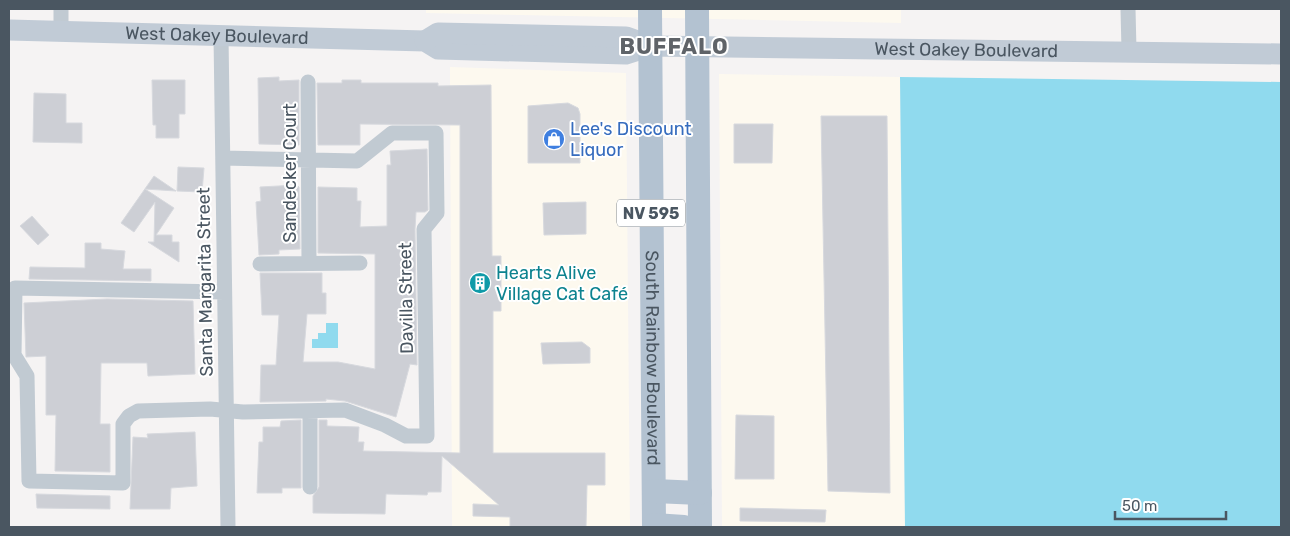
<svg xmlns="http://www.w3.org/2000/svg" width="1290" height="536" font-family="Rubik,sans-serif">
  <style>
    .commercial { fill: #fdf9ef }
    .water { fill: #90daee }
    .building { fill: #cdcfd5; stroke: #d7d9de }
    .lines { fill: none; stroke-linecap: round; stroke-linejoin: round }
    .street { stroke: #c1cad2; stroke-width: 15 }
    .secondary { stroke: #c1cbd6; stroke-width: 21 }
    .primary { stroke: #b3c2d1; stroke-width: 24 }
    .labels { text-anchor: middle; stroke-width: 4; stroke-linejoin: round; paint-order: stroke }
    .shield { fill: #fff; stroke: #808990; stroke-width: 1 }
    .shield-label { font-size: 16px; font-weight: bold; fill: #4a5661 }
    .street-label { font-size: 18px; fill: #4a5661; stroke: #fff }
    .shop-label { font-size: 18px; fill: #366cbe; stroke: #fff; text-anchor: start }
    .culture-label { font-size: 18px; fill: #0d838f; stroke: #fff; text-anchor: start }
    .district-label { font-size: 22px; font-weight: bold; letter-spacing: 1px; fill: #5f6368; stroke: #fff }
  </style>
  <rect width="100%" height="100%" fill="#f5f3f3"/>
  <!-- commercial -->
  <path class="commercial" d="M426,9H901V23L426,13Z
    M450,67L626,73L630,527H452Z
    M719,74L900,77L905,527H722Z"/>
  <!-- water -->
  <path class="water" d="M900,77L1281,82V527H905Z
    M326,323H338V348H312V339H318V333H326Z"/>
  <!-- building -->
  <path class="building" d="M279,77V81L299,80V145L259,144L258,78Z
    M152,80H185V114H179V138H156V125H153Z
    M342,80H361V83H438V86L491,85L492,256H501V311H493V453H605V485H587L586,527H510V517L473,516V504L499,505L442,456L441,492H428L427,495L386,494L385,514L313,513V496L319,487V420H327V426L359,427L358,442H364L363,451L460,453V125L360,124V145H318L317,83H342Z
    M34,93L66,94V123H82V143L33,142Z
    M568,103L578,108L580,114V163H528V106Z
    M821,116H887L890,493L828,491Z
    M734,124H773L772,163H734Z
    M427,149L428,210L425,212H416L415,229L417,365L410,364L396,417L345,401L326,399V401L260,402L261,365H276L279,315H262L260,273H322V293H326V314H307L303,362H338L375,369V254L318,253V187L357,188V201H361L360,227L387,226V165H391L390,151Z
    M178,167L204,168L202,192L177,191Z
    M154,176L176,191L145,189L174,208L156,235H172V242H179V262L148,242H154L155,202L134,232L121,223Z
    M297,185L299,187L300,249L279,250V254L259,255L256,202L261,201L260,187Z
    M586,202V234L544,235L543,203Z
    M32,216L49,235L38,245L20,226Z
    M85,243H101V249L125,251L123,269H151V281L29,279L30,267L85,268Z
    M107,299L193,301L195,374L148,376L147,363H101L100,424H110V472L55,471L56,415H46V356L26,357L24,303Z
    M582,342L590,348V363L543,364L541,343Z
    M736,415L774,416V479H735Z
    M301,420V488H282V493H257L259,442H263V427H280L281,421Z
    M195,432L197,486L171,488L170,509H130L133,437L148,438L147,434Z
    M36,494L110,496V509L37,508Z
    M740,508L826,510L825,522L740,521Z"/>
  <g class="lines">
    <!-- street -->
    <path class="street" d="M61,9V31
      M1128,9L1129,50
      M221,36L228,527
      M308,82L309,263
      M223,158L357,161L392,133H436L437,213L424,229L427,436H406L385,425L345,410L243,412L210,409L138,411L129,416L123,424V483L29,481L27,376L14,355L15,288L224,292
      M260,264L360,263
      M310,487V411"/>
    <!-- secondary -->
    <g class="secondary">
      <path id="s1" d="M9,30L425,41L438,49L626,54L651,46L1281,54"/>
      <path d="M425,41L438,33L626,37L651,46"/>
    </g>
    <!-- primary -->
    <g class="primary">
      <path id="s2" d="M650,9L654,527"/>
      <path d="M697,9L700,527"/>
      <path d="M654,491L700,493"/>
      <path d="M654,525L684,527"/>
    </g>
  </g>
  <!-- icons -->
  <defs>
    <g id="shop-disc" transform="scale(1.125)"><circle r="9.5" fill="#3f7fe0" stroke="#fff"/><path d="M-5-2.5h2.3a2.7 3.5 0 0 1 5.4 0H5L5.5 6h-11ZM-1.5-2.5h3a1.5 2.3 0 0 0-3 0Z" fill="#fff"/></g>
    <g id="building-disc" transform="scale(1.125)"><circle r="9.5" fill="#0f9aa8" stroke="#fff"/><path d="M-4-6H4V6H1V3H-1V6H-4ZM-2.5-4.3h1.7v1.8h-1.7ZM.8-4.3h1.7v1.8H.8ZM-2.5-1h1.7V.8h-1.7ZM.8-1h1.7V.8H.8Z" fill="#fff"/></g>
  </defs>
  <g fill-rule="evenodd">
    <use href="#shop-disc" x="554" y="139"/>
    <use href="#building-disc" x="480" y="283"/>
  </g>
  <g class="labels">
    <!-- shield labels -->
    <rect class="shield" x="617" y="199.5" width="68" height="27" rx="4"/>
    <g class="shield-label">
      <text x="651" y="219">NV 595</text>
    </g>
    <!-- street labels -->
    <g class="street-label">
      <text dy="6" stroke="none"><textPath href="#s1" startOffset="208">West Oakey Boulevard</textPath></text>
      <text dy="6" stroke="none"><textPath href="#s1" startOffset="961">West Oakey Boulevard</textPath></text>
      <text transform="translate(290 173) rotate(-90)" y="6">Sandecker Court</text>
      <text transform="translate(205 282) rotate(-91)" y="6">Santa Margarita Street</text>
      <text transform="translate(406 298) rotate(-91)" y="6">Davilla Street</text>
      <text dy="6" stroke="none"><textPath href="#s2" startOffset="349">South Rainbow Boulevard</textPath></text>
    </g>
    <!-- shop labels -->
    <g class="shop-label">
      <text x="570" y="135">Lee's Discount<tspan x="570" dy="21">Liquor</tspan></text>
    </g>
    <!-- culture labels -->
    <g class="culture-label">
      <text x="496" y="279">Hearts Alive<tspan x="496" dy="21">Village Cat Café</tspan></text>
    </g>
    <!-- district labels -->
    <g class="district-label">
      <text x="674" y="54">BUFFALO</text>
    </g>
  </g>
  <!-- border -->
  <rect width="1290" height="536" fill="none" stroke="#4a5661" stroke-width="20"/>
  <!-- scale -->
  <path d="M1115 511v8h111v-8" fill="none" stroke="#4a5661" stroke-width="2.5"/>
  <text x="1122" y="511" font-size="15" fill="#4a5661" stroke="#ffffff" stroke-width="4" paint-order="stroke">50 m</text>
</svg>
